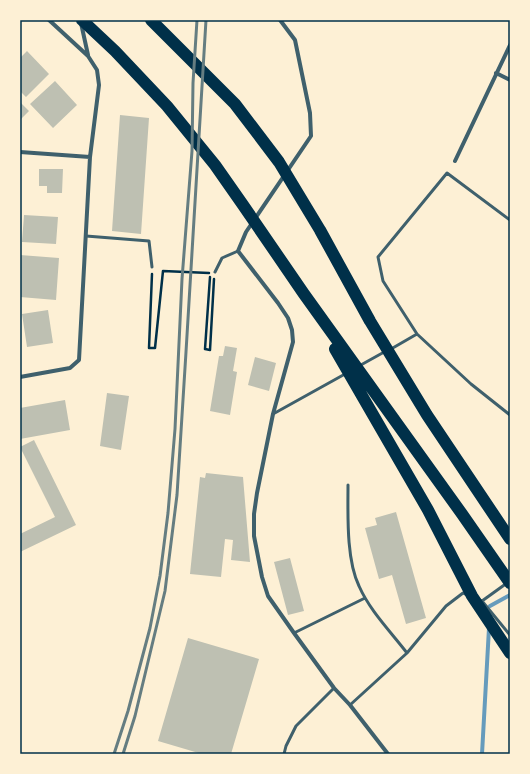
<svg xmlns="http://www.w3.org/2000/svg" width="530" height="774" font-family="'Times New Roman',serif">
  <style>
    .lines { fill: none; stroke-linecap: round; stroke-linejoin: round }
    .stream { stroke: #669bbc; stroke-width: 4 }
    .building { fill: #bec0b2 }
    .path { stroke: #003049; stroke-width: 2.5 }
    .service { stroke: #3f606c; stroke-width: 3 }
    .minor { stroke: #3f606c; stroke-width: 4 }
    .motorway { stroke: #003049; stroke-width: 12 }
    .rail { stroke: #657d81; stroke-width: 3 }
    .neatline { fill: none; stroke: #003049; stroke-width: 1.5 }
  </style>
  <rect width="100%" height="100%" fill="#fdf0d5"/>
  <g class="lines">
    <!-- stream -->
    <path class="stream" d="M490,606L510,595
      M482,754L489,628"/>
  </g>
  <!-- building -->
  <path class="building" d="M27,51L49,74L26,97L20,91V58Z
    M55,81L77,105L53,128L30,104Z
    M20,102L29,111L20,120Z
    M120,115L149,118L141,234L112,231Z
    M39,169H63L62,193H47V186H39Z
    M24,215L58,217L56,244L22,242Z
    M20,255L59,258L56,300L20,297L21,274H20Z
    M48,310L53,343L27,347L22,314Z
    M225,346L237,348L233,371L237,372L230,415L210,411L219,356H223Z
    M255,357L276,363L269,391L248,385Z
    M107,393L129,396L121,450L100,446Z
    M65,400L70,430L20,439V408Z
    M34,440L76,525L20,552V534L55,517L20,447Z
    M206,473L243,477L250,562L231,560L233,540L225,539L221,577L190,574L200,477L205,478Z
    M396,512L426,618L406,624L392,575L379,579L365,528L377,525L375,518Z
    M290,558L304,611L288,615L274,562Z
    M188,638L259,659L231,754H202L158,741Z"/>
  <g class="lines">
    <!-- path -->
    <path class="path" d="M152,274L149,348H155L163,271L209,273
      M210,277L205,349L210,350L214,279"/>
    <!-- service -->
    <path class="service" d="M510,220L447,173L378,257L383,281L417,334L471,384L510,415
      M86,236L149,241L152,267
      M215,272L222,258L238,251
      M391,349L417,334
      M359,366L386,351
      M273,414L345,374
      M348,485C348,514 346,559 359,586C370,611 391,632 407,653
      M478,599L482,601L510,635
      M482,601L507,583
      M294,633L365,598
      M350,705L407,653L446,606L463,593L467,595
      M284,754L286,746L296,726L334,688"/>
    <!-- minor -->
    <path class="minor" d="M280,20L295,40L310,113L311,136L246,232L238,251L278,303L288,318L292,330L293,342L273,414L257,493L254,514V536L262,577L268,596L294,633L334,688L350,705L388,754
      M81,23L88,55
      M496,73L510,80
      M20,152L90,157
      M455,161L510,45
      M20,377L70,368L79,360L90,157L99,85L97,70L88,56L49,20"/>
    <!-- motorway -->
    <path class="motorway" d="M82,20L115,51L167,106L215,165L243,205L304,294L462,514L510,583
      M151,20L235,104L279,162L320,230L370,321L427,415L510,539
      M335,349L428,510L472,596L510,653"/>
    <!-- rail -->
    <path class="rail" d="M114,754L128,711L150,628L160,576L168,513L175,429L182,279L192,151L193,83L197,20
      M123,754L135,716L165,591L177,495L186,352L206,20"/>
  </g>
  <!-- border -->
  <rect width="530" height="774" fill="none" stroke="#fdf0d5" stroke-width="42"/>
  <rect x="21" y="21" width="488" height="732" class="neatline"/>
</svg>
